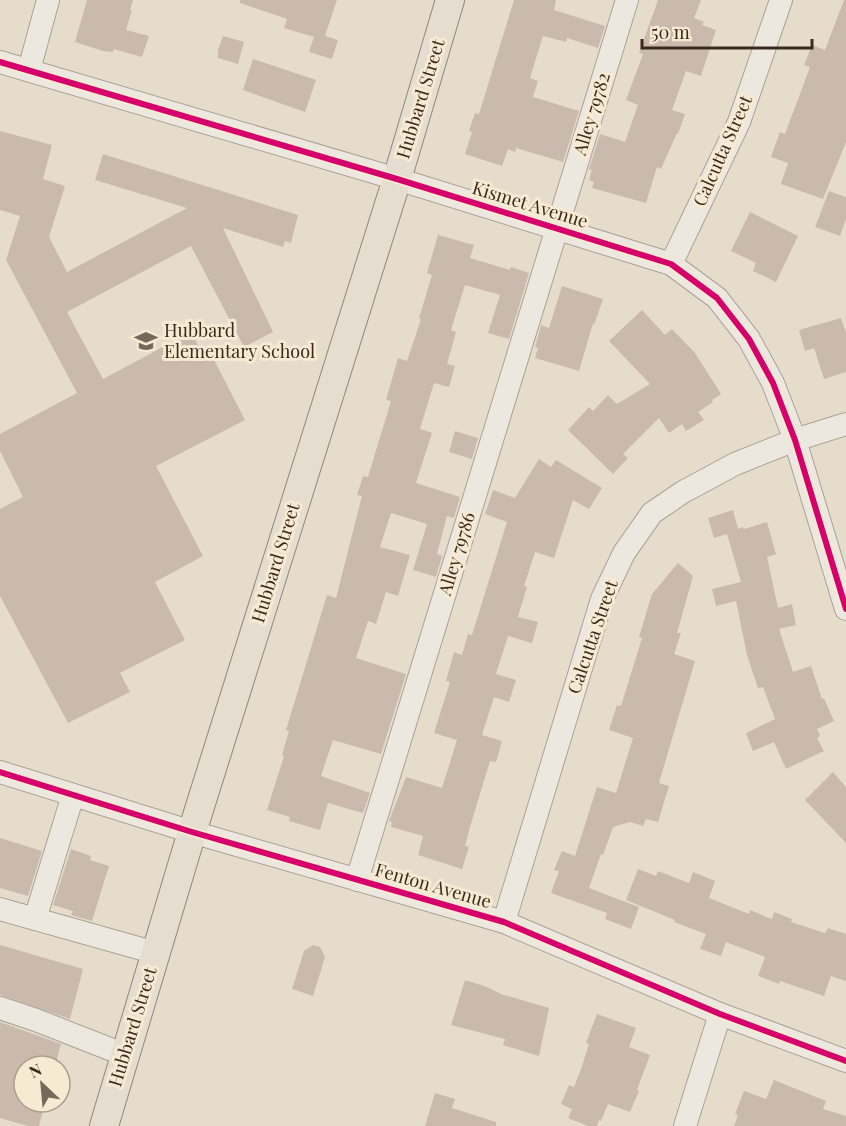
<svg xmlns="http://www.w3.org/2000/svg" width="846" height="1126" font-family="'Playfair Display',serif">
  <style>
    .building { fill: #cabaad }
    .lines { fill: none; stroke-linecap: round; stroke-linejoin: round }
    .minor-casing { stroke: #aba196; stroke-width: 24 }
    .major-casing { stroke: #90877c; stroke-width: 30 }
    .minor { stroke: #ede8df; stroke-width: 22 }
    .major { stroke: #e5ddcf; stroke-width: 28 }
    .cycleway-casing { stroke: #f7ead2; stroke-width: 10 }
    .cycleway { stroke: #d6006c; stroke-width: 6 }
    .labels { text-anchor: middle; stroke-width: 6; stroke-linejoin: round; paint-order: stroke }
    .street-label { font-size: 18px; fill: #3a291d; stroke: #f7ead2 }
    .poi-label { font-size: 18px; fill: #3a291d; stroke: #f7ead2; text-anchor: start }
  </style>
  <rect width="100%" height="100%" fill="#e6dccc"/>
  <!-- building -->
  <path class="building" d="M87,0H133L130,10H132L126,30L149,36L142,57L114,49L113,52L103,51L75,42Z
    M240,0H337L325,36L338,40L332,59L309,52L314,37L284,28L287,19L240,3Z
    M514,0H556L554,10L605,26L598,48L567,38L566,42L543,36L530,78L538,81L533,97L579,111L563,162L516,148L515,152L508,149L502,166L465,154L472,132L469,131L475,113L479,114Z
    M658,0H701L694,18L704,22L702,25L716,30L701,76L686,71L672,110L685,114L678,134L677,133L661,169L657,167L646,203L592,188L594,182L589,180L592,170L589,169L600,134L625,142L638,105L626,100L643,54L639,53Z
    M844,0H846V142L823,199L781,184L788,163L771,157L780,132L785,134L810,67L804,65L812,45L825,50Z
    M223,36L244,42L238,64L218,58V50Z
    M253,59L316,80L305,112L243,90Z
    M0,131L52,145L43,179L65,186L49,237L67,272L187,208L95,180L103,154L298,215L291,243L285,241L283,247L223,228L273,332L244,347L191,246L67,312L103,379L191,332L204,356L210,352L245,420L156,466L203,556L155,582L185,640L120,673L130,692L68,723L0,596V509L23,497L0,451V434L77,393L6,260L20,216L0,210Z
    M829,191L846,197V219L840,236L815,227Z
    M750,212L798,236L776,282L753,271L756,263L731,251Z
    M438,235L474,245L470,258L510,270L511,267L529,273L509,339L488,333L500,295L465,285L451,330L456,332L447,364L455,366L449,387L434,383L420,429L432,433L416,483L460,497L454,518L447,516L437,554L442,556L436,577L413,570L427,524L391,513L380,547L410,555L398,596L386,592L376,624L368,621L356,658L406,674L381,754L333,740L321,776L370,793L363,813L328,803L320,830L289,821L290,817L267,810L284,756L282,755L289,731L286,730L327,595L336,598L362,496L357,495L363,476L368,477L391,401L386,400L398,358L407,361L421,319L419,318L432,275L427,273Z
    M562,286L603,299L594,325L593,323L579,371L535,358L538,348L535,347L541,325L549,328Z
    M642,310L665,335L672,329L695,353L721,394L712,400L713,402L698,412L704,420L686,431L682,424L669,433L659,418L623,454L628,458L613,474L568,430L589,407L593,411L608,395L617,404L650,384L609,341Z
    M841,318L846,332V372L824,379L814,348L805,351L799,330Z
    M455,431L478,438L472,459L449,452Z
    M539,459L551,467L556,460L602,488L589,509L573,500L554,558L535,552L524,586L527,587L518,617L538,622L532,643L508,636L496,674L516,680L509,702L494,697L482,735L502,741L496,762L490,761L470,827L465,846L469,847L462,869L418,855L423,836L391,827L392,822L389,821L406,777L442,788L457,740L434,733L450,682L446,681L454,652L462,655L468,634L472,635L507,522L485,514L493,490L515,498Z
    M733,510L738,529L743,527L744,529L767,522L776,554L767,557L778,608L792,604L796,625L779,629L793,672L811,666L822,699L824,698L834,721L817,729L820,736L817,738L824,751L786,769L774,742L753,751L746,733L775,719L763,687L758,688L747,655L736,601L716,606L712,589L741,582L727,534L714,538L708,518Z
    M678,563L693,576L677,633H681L674,654L695,661L659,783L669,786L658,822L646,819L643,826L630,822L613,827L603,855L601,854L589,888L639,907L631,929L605,919L607,913L551,893L559,871L554,870L562,851L575,856L597,787L616,793L633,738L609,730L617,705L621,706L642,638L639,637L652,594Z
    M833,772L846,787V843L805,800Z
    M0,838L42,851L28,896L0,888Z
    M71,849L91,856L90,860L109,866L92,921L71,915L73,911L53,905Z
    M638,869L656,876L658,871L689,883L693,872L715,881L709,898L749,914L750,910L772,919L774,912L792,919L791,922L825,933L828,928L846,934V981L831,976L824,996L780,981L779,984L758,976L765,957L726,942L721,956L700,949L706,934L674,922L675,920L626,900Z
    M0,945L83,969L70,1019L0,995Z
    M313,945L320,947L325,957L313,996L292,989L304,951Z
    M465,980L487,987L501,994L549,1008L539,1056L503,1045L505,1039L451,1025Z
    M597,1014L636,1028L629,1047L650,1055L637,1090L639,1091L630,1112L608,1104L601,1121L599,1120L597,1126H588L568,1118L572,1109L561,1104L569,1085L574,1087L581,1069L589,1044L586,1043Z
    M0,1022L61,1044L55,1066H24V1102H45L39,1126H28L0,1118Z
    M774,1080L826,1101L823,1109L846,1116V1126H734L738,1115L735,1114L744,1091L766,1099Z
    M435,1093L455,1099L452,1108L496,1122V1126H425Z"/>
  <g class="lines">
    <!-- minor casing -->
    <g class="minor-casing">
      <path id="minor" d="M0,62L397,179L671,264L717,298L749,339L773,383L795,440L846,609
        M29,70L48,0
        M671,264L739,122L781,0
        M0,772L192,832L504,922L720,1014L846,1061
        M357,880L627,0
        M0,909L156,953
        M35,919L73,795
        M504,922L602,599L624,553L652,513L683,492L735,464L795,440L846,424
        M0,1008L36,1020L125,1055
        M685,1126L720,1014"/>
    </g>
    <!-- major casing -->
    <g class="major-casing">
      <path id="major" d="M104,1126L192,832L397,179L450,0"/>
    </g>
    <!-- minor -->
    <use href="#minor" class="minor"/>
    <!-- major -->
    <use href="#major" class="major"/>
    <!-- cycleway casing -->
    <g class="cycleway-casing">
      <path id="cycleway" d="M0,62L397,179L671,264L717,298L749,339L773,383L795,440L846,609
        M0,772L192,832L504,922L720,1014L846,1061"/>
    </g>
    <!-- cycleway -->
    <use href="#cycleway" class="cycleway"/>
  </g>
  <!-- icons -->
  <defs>
    <g id="school-bare" transform="scale(1.8)"><path d="M0-5L7-2L0 1L-7-2ZM-4 1L0 2.5L4 1V4Q0 6-4 4Z" fill="#76685a" stroke="#f7ead2" stroke-width="2.5" paint-order="stroke"/></g>
  </defs>
  <g fill-rule="evenodd">
    <use href="#school-bare" x="146" y="341"/>
  </g>
  <g class="labels">
    <!-- street labels -->
    <g class="street-label">
      <text transform="translate(421 99) rotate(-73)" y="6">Hubbard Street</text>
      <text transform="translate(592 114) rotate(-73)" y="6">Alley 79782</text>
      <text transform="translate(723 151) rotate(-66)" y="6">Calcutta Street</text>
      <text transform="translate(530 205) rotate(17)" y="6">Kismet Avenue</text>
      <text transform="translate(457 554) rotate(-73)" y="6">Alley 79786</text>
      <text transform="translate(276 563) rotate(-73)" y="6">Hubbard Street</text>
      <text transform="translate(593 637) rotate(-71)" y="6">Calcutta Street</text>
      <text transform="translate(433 886) rotate(16)" y="6">Fenton Avenue</text>
      <text transform="translate(133 1027) rotate(-73)" y="6">Hubbard Street</text>
    </g>
    <!-- poi labels -->
    <g class="poi-label">
      <text x="164" y="337">Hubbard<tspan x="164" dy="21">Elementary School</tspan></text>
    </g>
  </g>
  <!-- north arrow -->
  <g transform="translate(42 1084) rotate(334)"><circle r="28" fill="#f7ead2" stroke="#ab9d8a" stroke-width="1.5"/>
  <path d="M0-4.5L10 22L0 15L-10 22Z" fill="#76685a"/>
  <text y="-9" font-size="16" font-weight="bold" text-anchor="middle" fill="#3a291d">N</text>
  </g>
  <!-- scale -->
  <path d="M642 39v9h170v-9" fill="none" stroke="#3a291d" stroke-width="3"/>
  <text x="651" y="39" font-size="18" fill="#3a291d" stroke="#f7ead2" stroke-width="4.5" paint-order="stroke">50 m</text>
</svg>
